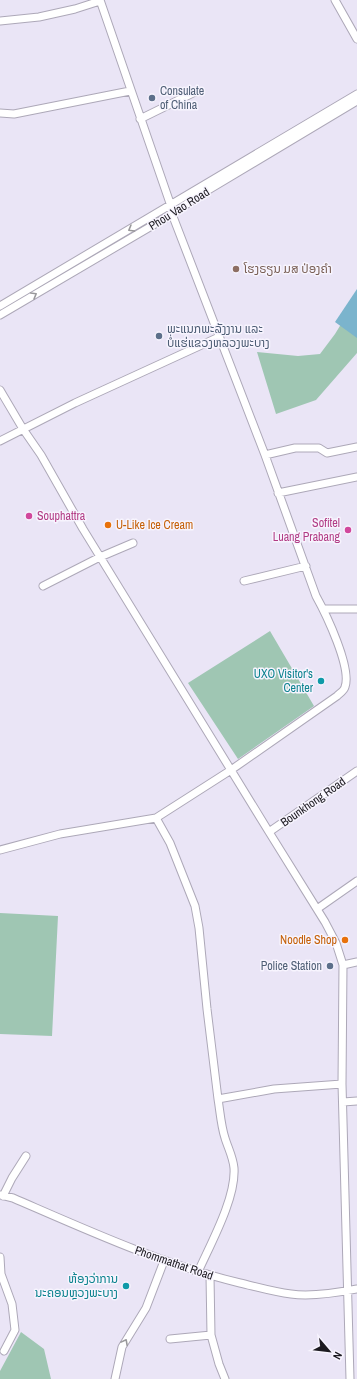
<svg xmlns="http://www.w3.org/2000/svg" width="357" height="1379" font-family="'Archivo Narrow','Noto Sans Lao',sans-serif">
  <style>
    .green { fill: #9fc6b3 }
    .water { fill: #7bb4cd }
    .lines { fill: none; stroke-linecap: round; stroke-linejoin: round }
    .minor-casing { stroke: #ada8b8; stroke-width: 9 }
    .minor { stroke: #fff; stroke-width: 7 }
    .oneway { stroke: #99989b }
    .service-dot { fill: #5c6f8a; stroke: #f7f4fe; stroke-width: 1.5 }
    .education-dot { fill: #8d6e63; stroke: #f7f4fe; stroke-width: 1.5 }
    .hotel-dot { fill: #d1479c; stroke: #f7f4fe; stroke-width: 1.5 }
    .food-dot { fill: #e8710a; stroke: #f7f4fe; stroke-width: 1.5 }
    .culture-dot { fill: #0f9aa8; stroke: #f7f4fe; stroke-width: 1.5 }
    .labels { text-anchor: middle; stroke-width: 3; stroke-linejoin: round; paint-order: stroke }
    .service-label { font-size: 12px; fill: #4e5e75; stroke: #f7f4fe; text-anchor: start }
    .street-label { font-size: 12px; fill: #1c1a20; stroke: #f7f4fe }
    .education-label { font-size: 12px; fill: #785e54; stroke: #f7f4fe; text-anchor: start }
    .hotel-label { font-size: 12px; fill: #b23c85; stroke: #f7f4fe; text-anchor: start }
    .food-label { font-size: 12px; fill: #c56008; stroke: #f7f4fe; text-anchor: start }
    .culture-label { font-size: 12px; fill: #0d838f; stroke: #f7f4fe; text-anchor: end }
  </style>
  <rect width="100%" height="100%" fill="#eae5f6"/>
  <!-- green -->
  <path class="green" d="M357,298V353L316,400L276,414L257,352L298,356L320,354L335,334Z
    M270,631L314,706L238,759L188,683Z
    M0,913L58,916L52,1036L0,1034Z
    M21,1332L44,1349L51,1379H0V1371Z"/>
  <!-- water -->
  <path class="water" d="M357,289V338L335,322Z"/>
  <g class="lines">
    <!-- minor casing -->
    <g class="minor-casing">
      <path id="minor" d="M335,0L357,39
        M0,21L39,17L75,9L100,1
        M0,113L14,114L130,91
        M140,119L195,92
        M0,306L357,94
        M0,315L172,214L200,195L357,101
        M0,390L23,429L41,455L83,529L269,832L325,922L336,943L343,965L342,1084L350,1379
        M0,441L75,403L219,337
        M265,455L295,448H319L327,453L357,447
        M278,493L357,477
        M244,581L306,566
        M43,586L100,557L133,543
        M323,609H357
        M156,818L170,843L195,906L199,928L207,1009L218,1099
        M269,832L357,771
        M0,850L60,834L156,818L231,770L337,696C340,693 344,691 345,687C352,668 326,614 316,596L265,455L172,214L171,206L100,0
        M317,909L357,881
        M343,965L357,962
        M343,1102L357,1101
        M0,1195L13,1198C87,1230 161,1264 240,1283C257,1287 274,1292 291,1294C312,1297 336,1293 357,1289
        M3,1196L12,1178L26,1156
        M0,1257L1,1274L0,1277
        M198,1272C211,1243 236,1198 234,1168C233,1157 228,1148 225,1138C221,1126 220,1111 218,1099L274,1089L342,1084
        M1,1274L12,1304L15,1330L4,1351
        M210,1276L211,1335L219,1364L225,1379
        M170,1339L211,1335
        M115,1379L122,1347L146,1308L164,1261"/>
    </g>
    <!-- minor -->
    <use href="#minor" class="minor"/>
  </g>
  <!-- one-way arrows -->
  <defs><path id="oneway-chevron" d="M-2-3.5L2.5 0L-2 3.5" fill="none" stroke-width="1.6" stroke-linecap="round" stroke-linejoin="round"/></defs>
  <g class="oneway">
    <use href="#oneway-chevron" transform="translate(131 229) rotate(150)"/>
    <use href="#oneway-chevron" transform="translate(34 295) rotate(-30)"/>
    <use href="#oneway-chevron" transform="translate(125 1342) rotate(-62)"/>
  </g>
  <!-- markers -->
  <g class="service-dot">
    <circle cx="152" cy="98" r="4"/>
    <circle cx="159" cy="336" r="4"/>
    <circle cx="330" cy="966" r="4"/>
  </g>
  <circle class="education-dot" cx="236" cy="269" r="4"/>
  <g class="hotel-dot">
    <circle cx="29" cy="516" r="4"/>
    <circle cx="348" cy="530" r="4"/>
  </g>
  <g class="food-dot">
    <circle cx="108" cy="525" r="4"/>
    <circle cx="345" cy="940" r="4"/>
  </g>
  <g class="culture-dot">
    <circle cx="321" cy="681" r="4"/>
    <circle cx="126" cy="1286" r="4"/>
  </g>
  <g class="labels">
    <!-- service labels -->
    <g class="service-label">
      <text x="160" y="95">Consulate<tspan x="160" dy="14">of China</tspan></text>
      <text x="167" y="333">ພະແນກພະລັງງານ ແລະ<tspan x="167" dy="14">ບໍ່ແຮ່ແຂວງຫລວງພະບາງ</tspan></text>
      <text x="322" y="970" text-anchor="end">Police Station</text>
    </g>
    <!-- street labels -->
    <g class="street-label">
      <text transform="translate(179 209) rotate(-32)" y="4">Phou Vao Road</text>
      <text transform="translate(313 802) rotate(-35)" y="4">Bounkhong Road</text>
      <text transform="translate(174 1263) rotate(19)" y="4">Phommathat Road</text>
    </g>
    <!-- education labels -->
    <g class="education-label">
      <text x="244" y="273">ໂຮງຣຽນ ມສ ປ່ອງຄຳ</text>
    </g>
    <!-- hotel labels -->
    <g class="hotel-label">
      <text x="37" y="520">Souphattra</text>
      <text x="340" y="527" text-anchor="end">Sofitel<tspan x="340" dy="14">Luang Prabang</tspan></text>
    </g>
    <!-- food labels -->
    <g class="food-label">
      <text x="116" y="529">U-Like Ice Cream</text>
      <text x="337" y="944" text-anchor="end">Noodle Shop</text>
    </g>
    <!-- culture labels -->
    <g class="culture-label">
      <text x="313" y="678">UXO Visitor's<tspan x="313" dy="14">Center</tspan></text>
      <text x="118" y="1283">ຫ້ອງວ່າການ<tspan x="118" dy="14">ນະຄອນຫຼວງພະບາງ</tspan></text>
    </g>
  </g>
  <!-- north arrow -->
  <g transform="translate(329 1351) rotate(118)" stroke="#f7f4fe" stroke-width="3" paint-order="stroke">
  <path d="M0-3L7 15L0 10L-7 15Z" fill="#1c1a20"/>
  <text y="-6" font-size="11" font-weight="bold" text-anchor="middle" fill="#1c1a20">N</text>
  </g>
</svg>
